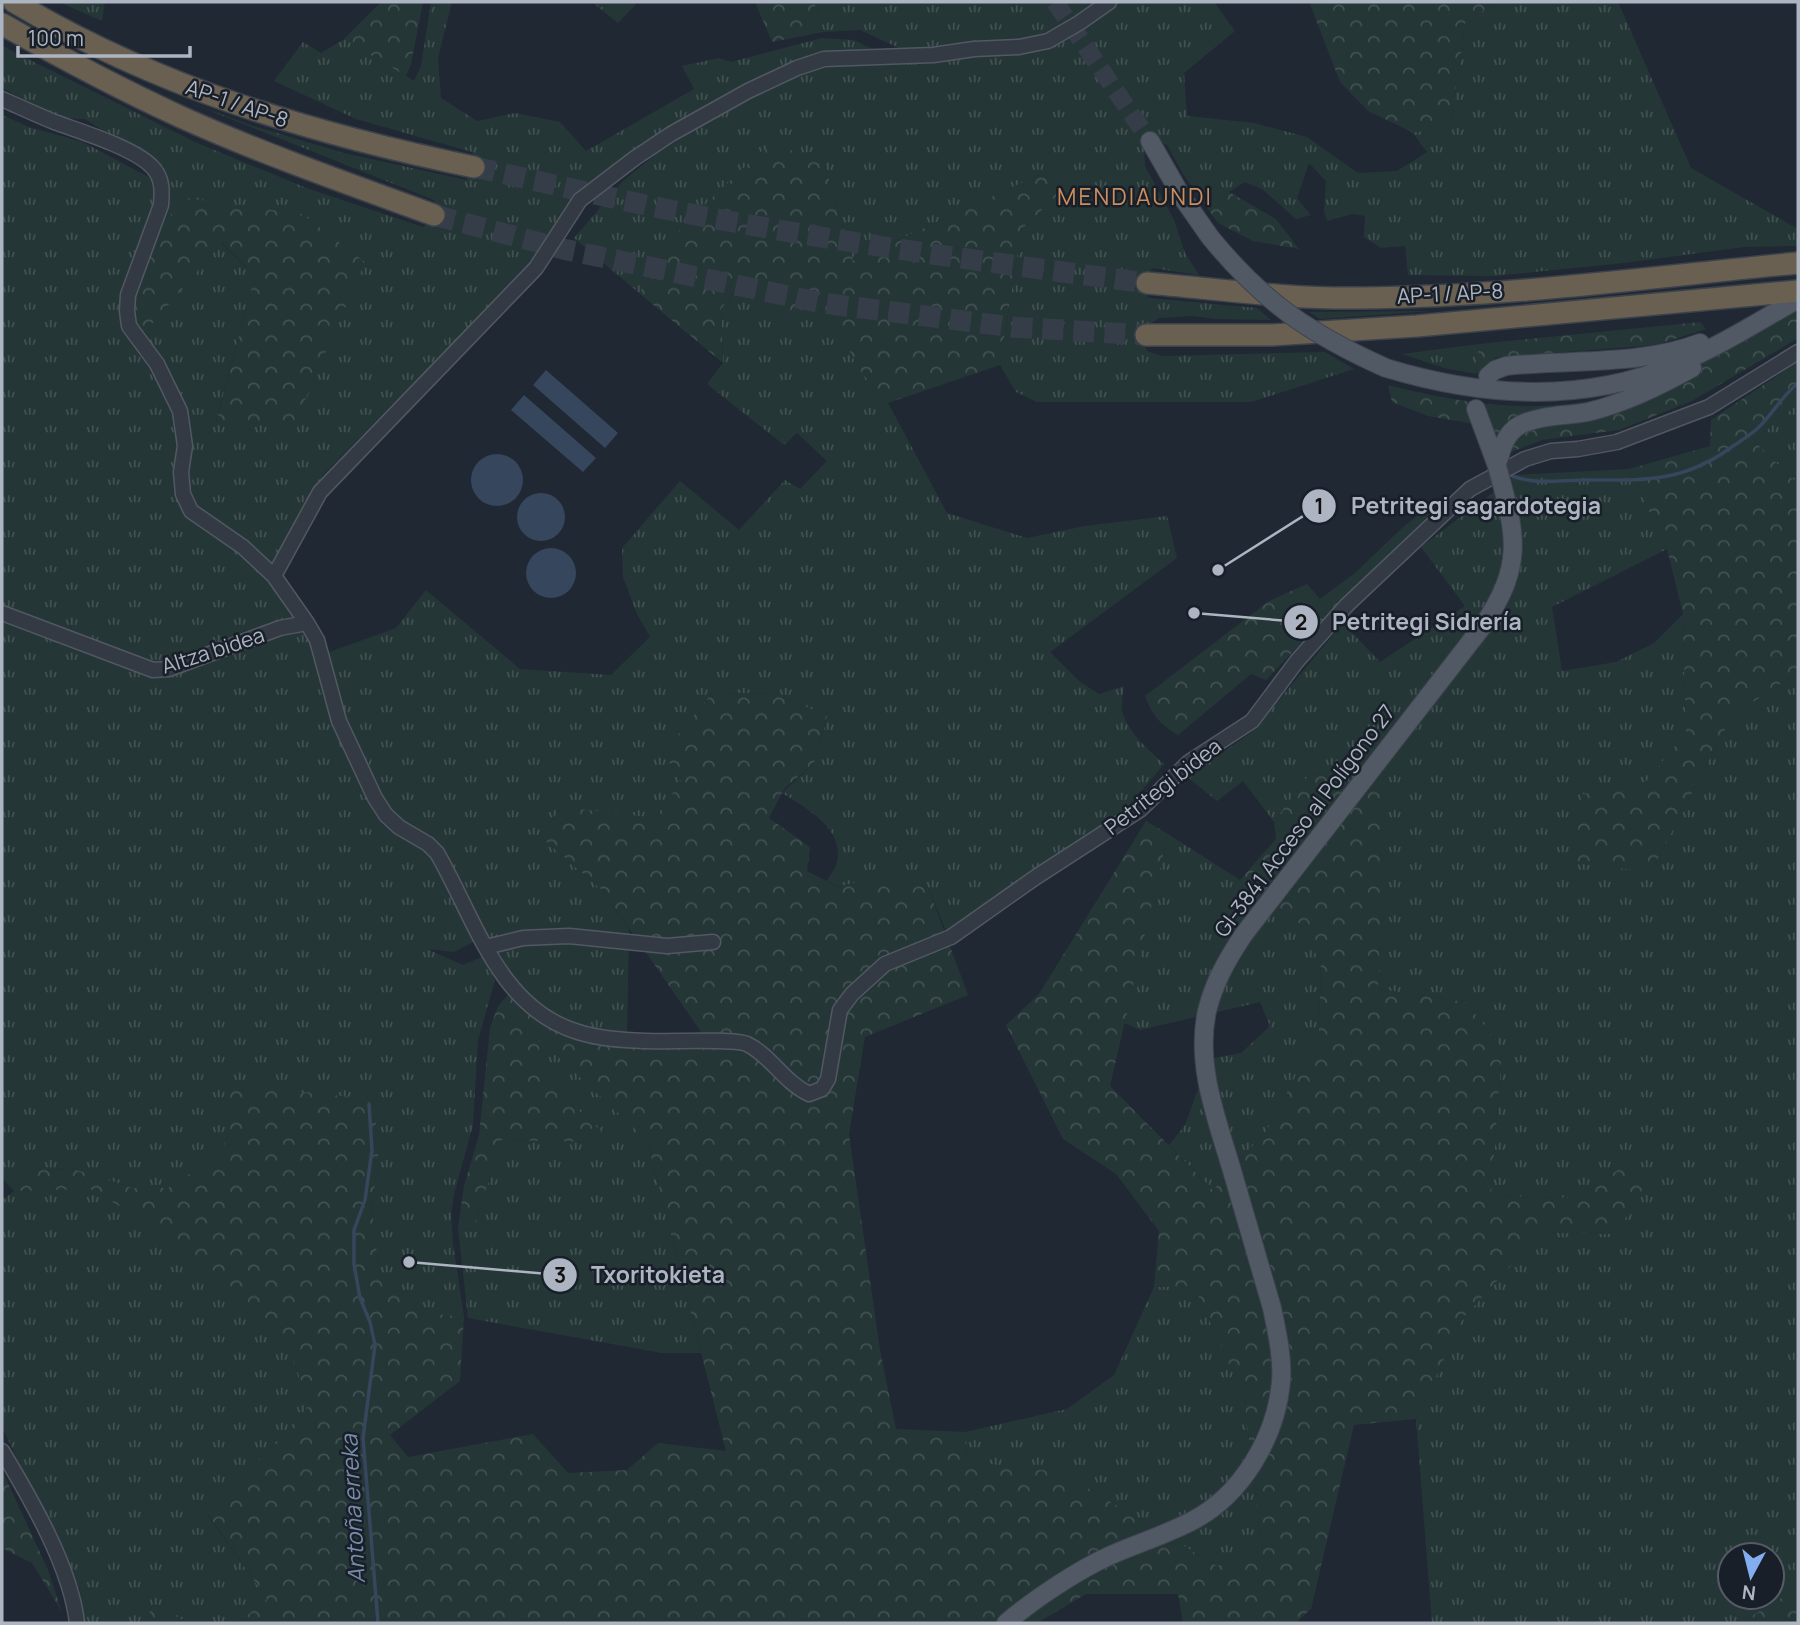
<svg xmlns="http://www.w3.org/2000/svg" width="1800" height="1625" font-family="Manrope,sans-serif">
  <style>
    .grass { fill: url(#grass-tufts); fill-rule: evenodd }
    .forest { fill: url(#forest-crowns) }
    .water { fill: #36465c }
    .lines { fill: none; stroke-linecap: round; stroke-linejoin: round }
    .stream { stroke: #36465c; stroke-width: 3.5 }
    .major-tunnel { stroke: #353d49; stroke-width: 18; stroke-dasharray: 18 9; stroke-linecap: butt }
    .highway-tunnel { stroke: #353d49; stroke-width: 21; stroke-dasharray: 21 10; stroke-linecap: butt }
    .minor-casing { stroke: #515863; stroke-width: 17 }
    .major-casing { stroke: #3d434e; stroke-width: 20 }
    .highway-casing { stroke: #3b424c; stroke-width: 24 }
    .minor { stroke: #333a44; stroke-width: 14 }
    .major { stroke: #515965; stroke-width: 18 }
    .highway { stroke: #6a6051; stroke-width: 21 }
    .major-bridge-casing { stroke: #3d434e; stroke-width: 20; stroke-linecap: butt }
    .major-bridge { stroke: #515965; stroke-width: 18 }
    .labels { text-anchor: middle; stroke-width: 5; stroke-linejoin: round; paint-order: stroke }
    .street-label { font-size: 21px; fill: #adb5c2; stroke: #191f29 }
    .neighbourhood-label { font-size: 23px; letter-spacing: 2px; fill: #ca8e5f; stroke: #191f29 }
    .water-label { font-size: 23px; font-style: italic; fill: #778ca9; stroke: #191f29 }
    .leader { fill: none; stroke: #adb5c2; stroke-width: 2.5 }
    .callout-dot { fill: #adb5c2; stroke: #191f29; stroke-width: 2.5 }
    .mark-label { font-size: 21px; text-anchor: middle; font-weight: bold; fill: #111 }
    .callout-label { font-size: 23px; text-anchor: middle; font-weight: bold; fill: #adb5c2; stroke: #191f29; stroke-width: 5; stroke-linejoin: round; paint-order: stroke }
  </style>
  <defs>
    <pattern id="grass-tufts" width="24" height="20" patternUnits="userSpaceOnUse" patternTransform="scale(1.75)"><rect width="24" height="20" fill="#253637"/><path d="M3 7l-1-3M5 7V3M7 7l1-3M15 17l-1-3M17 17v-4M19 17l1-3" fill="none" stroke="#425152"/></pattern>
    <pattern id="forest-crowns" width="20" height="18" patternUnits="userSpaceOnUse" patternTransform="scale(1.75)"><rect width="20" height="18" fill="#253637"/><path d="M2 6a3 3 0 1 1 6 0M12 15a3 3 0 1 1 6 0" fill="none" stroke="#425152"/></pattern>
  </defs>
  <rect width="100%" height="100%" fill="#202834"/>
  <!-- grass -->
  <path class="grass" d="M59,2H105L102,21Z
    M431,2H452L438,58L441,98L477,121L515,113L560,122L586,151L694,89L682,66L719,58L731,62L822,38L854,40L880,53L826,54L611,169L534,260L323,475L267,576L315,647L379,815L428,851L441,870L475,941L454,952L427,949L463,965L482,957L495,980L478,1040L473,1125L454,1194L451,1215L453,1243L464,1317L421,1312L379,1272L372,1208L379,1150L230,1133L217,1156L168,1188H132L71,1168L37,1170L4,1180L2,1176V115L29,127L83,142L169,188L165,172L85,119L61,118L2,88V46L195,142L309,189L423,227L439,218L434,200L186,101L253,126L344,153L466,180L479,167L472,152L356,119L274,81L303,42L321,53L346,38L414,81L421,66ZM186,198L365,262L216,422L255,275L221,243L144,333Z
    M592,2H638L618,23Z
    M814,2H1102L1051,34L1031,40L913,52L899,48L860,30L824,32Z
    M1114,2H1214L1235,31L1184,73L1187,116L1254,123L1307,137L1358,173L1397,171L1427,152L1412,132L1450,129L1466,18L1504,2H1618L1691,168L1798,229V246L1744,247L1624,263L1494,276L1408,275L1405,246L1381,248L1364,237L1365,216L1352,214L1327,221L1324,211L1326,181L1309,163L1297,198L1311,215L1296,219L1262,189L1245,182L1229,192L1183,174L1167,145L1154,139L1144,149L1145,166L1174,220L1185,253L1199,275L1153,268L1144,276L1142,290L1149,298L1257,308L1271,320L1215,319L1193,316L1159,318L1144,328L1143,341L1147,351L1162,356L1325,352L1354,369L1251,402H1037L1016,392L1000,365L1021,230L1069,184L1058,166L853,261L823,159L681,227L639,293L574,238L623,181L656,154L735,104L805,71L833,65L1022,50Z
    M741,284L787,318L827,310L861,372L888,403L947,513L1027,538L1085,526L1167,516L1177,558L1050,652L1079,681L1099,694L1124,686C1123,694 1121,702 1122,710C1126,731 1149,750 1164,764L1122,814L946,931L928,887L882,876L839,887L827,881C830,875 836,868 837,862C845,828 804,807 782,793L814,763L827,717L777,694L712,693L663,753L681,781L655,818L561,808L540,836L603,891L629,929L627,1035L704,1036C660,1037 610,1039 567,1023C508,1002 470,913 445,860L435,847L404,825L388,811L379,796L344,724L327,653L396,628L426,590L520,669L611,675L650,637L637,614L623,577L622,548L680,481L739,530L785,480L800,489L827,461L797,433L784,445L707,384L723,363L721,309Z
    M1431,311L1320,319L1309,312Z
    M1479,344L1476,374L1444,368L1402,354Z
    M1798,403V484L1754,441Z
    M1629,469L1667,549L1552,607L1562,671L1616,662L1654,643L1683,614L1686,733L1645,783L1583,795L1651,872L1732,716L1798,672V1588L1740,1623H1432L1416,1419L1463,1318L1542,1232L1616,1234L1626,1164L1578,1198L1491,1196L1502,1049L1466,1002L1378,989L1384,790L1311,773L1274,822L1243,781L1217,801L1187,777L1252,732L1343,623L1380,662L1465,606L1421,547L1516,475ZM1730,1555H1772V1597H1730Z
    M1168,834L1240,880L1300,924L1321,963L1319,1032L1267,1130L1213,1190L1169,1145L1185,1125L1209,1059L1241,1053L1270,1026L1260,1002L1140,1030L1124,1023Z
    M543,1023L549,1028V1048L647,1140L701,1353H662L468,1318L458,1228L473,1232L501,1140L597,1142L600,1131C570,1100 525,1072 543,1023Z
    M90,1188L176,1239L202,1279L285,1341L311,1405L207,1514L267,1599L238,1623H188L153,1604L145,1623H83L80,1590L2,1427V1200L14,1191Z
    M1194,1285L1244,1397L1262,1550L1217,1566L1061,1472L969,1462L965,1432L1067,1409L1114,1375L1154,1287Z"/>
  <!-- forest -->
  <path class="forest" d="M381,2H423L411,64L406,76L344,39Z
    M755,2H814L824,32L772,42Z
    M1314,2H1504L1466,18L1450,129L1412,132L1368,111L1340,82L1310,4Z
    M769,144L823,159L853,261L1058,166L1069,184L1021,230L1000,365L888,403L861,372L827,310L787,318L740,284L721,309L723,363L639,293L681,227Z
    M1183,174L1229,192L1276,219L1299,249L1253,241L1218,223Z
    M186,198L302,214L365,262L295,423H216L255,275L222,243L144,333L135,323L133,303L155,232Z
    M1798,309V338L1692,401L1619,430L1542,440L1493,459L1492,427L1428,416L1392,402L1388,385C1458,403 1534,415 1605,398C1675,383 1738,347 1798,309Z
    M1700,322L1706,329L1656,345L1497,357L1485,365L1476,374L1479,344Z
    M1798,362V403L1754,441L1798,484V672L1732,716L1651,872L1573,863L1583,794L1645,783L1686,733L1683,614L1667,549L1629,469L1710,446L1711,420Z
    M1429,507L1433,513L1356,585L1266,680L1251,674L1178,735C1160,724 1152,715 1145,696L1269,601L1307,584L1320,599L1355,573L1402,528Z
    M712,693L777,694L827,716L814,763L784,789L769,818L810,847L807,871L838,887L882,876L928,887L968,995L865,1037L849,1134L880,1350L896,1429L965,1432L969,1462L1061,1472L1217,1566L1262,1550L1244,1397L1194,1286L1154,1287L1159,1231L1116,1174L1063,1139L1006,1025L1039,994L1146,821L1168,834L1110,1086L1213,1190L1267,1130L1319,1032L1321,963L1300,924L1240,880L1276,839L1274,822L1310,773L1385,790L1378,989L1466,1002L1502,1049L1491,1196L1578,1198L1626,1164L1648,1180L1616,1234L1542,1232L1463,1318L1416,1419L1354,1425L1311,1609L1296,1623H1183L1178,1594H1086L1037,1623H238L267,1599L207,1513L311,1405L285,1341L202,1279L176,1239L90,1189L14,1191L4,1180L37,1170L71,1168L132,1188H168L217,1156L230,1133L227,1085L373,1099L379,1150L372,1208L379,1272L421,1312L464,1317L460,1381L390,1435L408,1457L533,1434L568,1473L627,1470L658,1443L726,1451L647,1140L549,1048V1028L590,1040L704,1036L603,891L540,836L562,807L655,818L681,781L663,753Z
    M509,994L543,1023C525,1072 570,1101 601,1131L598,1142L501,1140L473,1232L458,1228L464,1186L479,1135L490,1028L498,1006Z
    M2,1470L48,1570L62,1612L32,1563L2,1548Z
    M1798,1588V1623H1740Z
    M153,1604L188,1623H145Z"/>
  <!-- water -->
  <path class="water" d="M546,370L618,433L605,448L533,385Z
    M524,395L596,458L583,472L511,410Z
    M471 480a26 26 0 1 1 52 0a26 26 0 1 1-52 0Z
    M517 517a24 24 0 1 1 48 0a24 24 0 1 1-48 0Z
    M526 573a25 25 0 1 1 50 0a25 25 0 1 1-50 0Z"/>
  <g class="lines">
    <!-- stream -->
    <path class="stream" d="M1512,476C1537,485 1559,480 1586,480C1644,480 1684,483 1733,446C1742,440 1752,434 1759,427C1773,413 1783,395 1798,383
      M369,1104L372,1150L365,1200L354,1230V1264L360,1298L370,1322L375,1345L363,1438L378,1623"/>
    <!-- major-tunnel -->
    <path class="major-tunnel" d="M1055,2L1150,141"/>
    <!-- highway-tunnel -->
    <path class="highway-tunnel" d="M474,167C538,181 601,196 665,209C825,241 986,262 1147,283
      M434,215L563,249L822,303L1012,327L1146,335"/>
    <!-- minor casing -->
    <g class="minor-casing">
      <path id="minor" d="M2,99C18,106 35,114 52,121C78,131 137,148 154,169C163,180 162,192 161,205L128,295L127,311L129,326L157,364L180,411L185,446L181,472L183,494L191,511L243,547L274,576L307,623L317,640L339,721L375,798L386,815L399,827L428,844L437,853C475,918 498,1008 578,1032C600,1039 624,1040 646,1041C667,1042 733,1038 747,1044C770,1055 784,1082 809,1094L822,1089L828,1079L840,1010L852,994L885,964L951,937L1036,877L1141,809L1189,762L1252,721L1297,661L1347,605L1470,489L1525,459L1551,451L1578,449L1617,442L1709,407L1798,352
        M274,576L320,492L536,268L580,200L635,158L671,134L748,91L797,68L824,59L933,55L974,49L1019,47L1048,41L1079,23L1109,2
        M2,613L153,670L169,669L280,628L307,623
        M486,947L523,938L569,936L667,946L713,942
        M2,1451C31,1499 71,1568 77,1623"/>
    </g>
    <!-- major casing -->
    <g class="major-casing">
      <path id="major" d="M1150,141L1182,197L1210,237
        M1386,368C1482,397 1581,404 1675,365C1718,347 1758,322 1798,299
        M1488,376L1495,370L1506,366C1570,359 1640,366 1700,343
        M1476,409L1497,466
        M1497,466C1501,450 1505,433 1520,425C1540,415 1566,416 1588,412C1625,403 1659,386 1692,368
        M1006,1623C1033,1600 1076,1571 1109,1556C1136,1544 1165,1535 1192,1521C1242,1495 1276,1437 1281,1382C1283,1358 1277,1332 1272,1308C1259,1264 1246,1219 1233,1174C1218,1122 1195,1066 1207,1011C1214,982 1228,958 1244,934L1482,627"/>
    </g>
    <!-- highway casing -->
    <g class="highway-casing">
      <path id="highway" d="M14,2C159,88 310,133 474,167
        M2,24C60,57 120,89 181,117C263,154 349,184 434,215
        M1147,283C1218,289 1288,299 1359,298C1506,297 1652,277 1798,263
        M1146,335H1272L1417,326L1798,291"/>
    </g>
    <!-- minor -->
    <use href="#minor" class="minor"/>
    <!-- major -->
    <use href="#major" class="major"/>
    <!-- highway -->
    <use href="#highway" class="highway"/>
    <!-- major-bridge casing -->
    <g class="major-bridge-casing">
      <path id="major-bridge" d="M1210,237C1263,302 1310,334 1386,368
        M1482,627C1525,564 1516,535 1497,466"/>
    </g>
    <!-- major-bridge -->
    <use href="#major-bridge" class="major-bridge"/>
  </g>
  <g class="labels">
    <!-- street labels -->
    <g class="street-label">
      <text transform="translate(237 104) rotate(19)" y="7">AP-1 / AP-8</text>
      <text transform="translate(1450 294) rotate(-3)" y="7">AP-1 / AP-8</text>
      <text transform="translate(213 651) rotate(-18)" y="7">Altza bidea</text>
      <text transform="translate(1163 787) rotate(-38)" y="7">Petritegi bidea</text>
      <text transform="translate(1305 821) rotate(-53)" y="7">GI-3841 Acceso al Polígono 27</text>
    </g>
    <!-- neighbourhood labels -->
    <g class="neighbourhood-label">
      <text x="1135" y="205">MENDIAUNDI</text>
    </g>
    <!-- water labels -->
    <g class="water-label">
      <text transform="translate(353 1509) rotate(-93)" y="8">Antoña erreka</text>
    </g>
  </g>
  <!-- callouts -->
  <path class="leader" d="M1218 570L1319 506M1194 613L1301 622M409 1262L560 1275"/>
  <g class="callout-dot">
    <circle cx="1218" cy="570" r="7"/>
    <circle cx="1194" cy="613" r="7"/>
    <circle cx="409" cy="1262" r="7"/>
    <circle cx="1319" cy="506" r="18"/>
    <circle cx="1301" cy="622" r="18"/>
    <circle cx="560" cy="1275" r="18"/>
  </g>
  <g class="mark-label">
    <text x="1319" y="514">1</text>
    <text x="1301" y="630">2</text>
    <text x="560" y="1283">3</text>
  </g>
  <g class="callout-label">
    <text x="1476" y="514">Petritegi sagardotegia</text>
    <text x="1427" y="630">Petritegi Sidrería</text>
    <text x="658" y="1283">Txoritokieta</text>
  </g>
  <!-- border -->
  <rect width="1800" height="1625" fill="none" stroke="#adb5c2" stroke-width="7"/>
  <!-- north arrow -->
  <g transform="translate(1751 1576) rotate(187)"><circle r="33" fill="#191f29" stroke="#545b66" stroke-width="2"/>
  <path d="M0-5L12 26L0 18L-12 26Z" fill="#84adf0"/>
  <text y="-10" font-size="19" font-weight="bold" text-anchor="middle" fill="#adb5c2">N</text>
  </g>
  <!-- scale -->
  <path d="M18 46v10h172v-10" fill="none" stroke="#adb5c2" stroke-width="3.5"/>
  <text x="28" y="46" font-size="21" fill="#adb5c2" stroke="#191f29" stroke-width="5" paint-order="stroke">100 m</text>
</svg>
